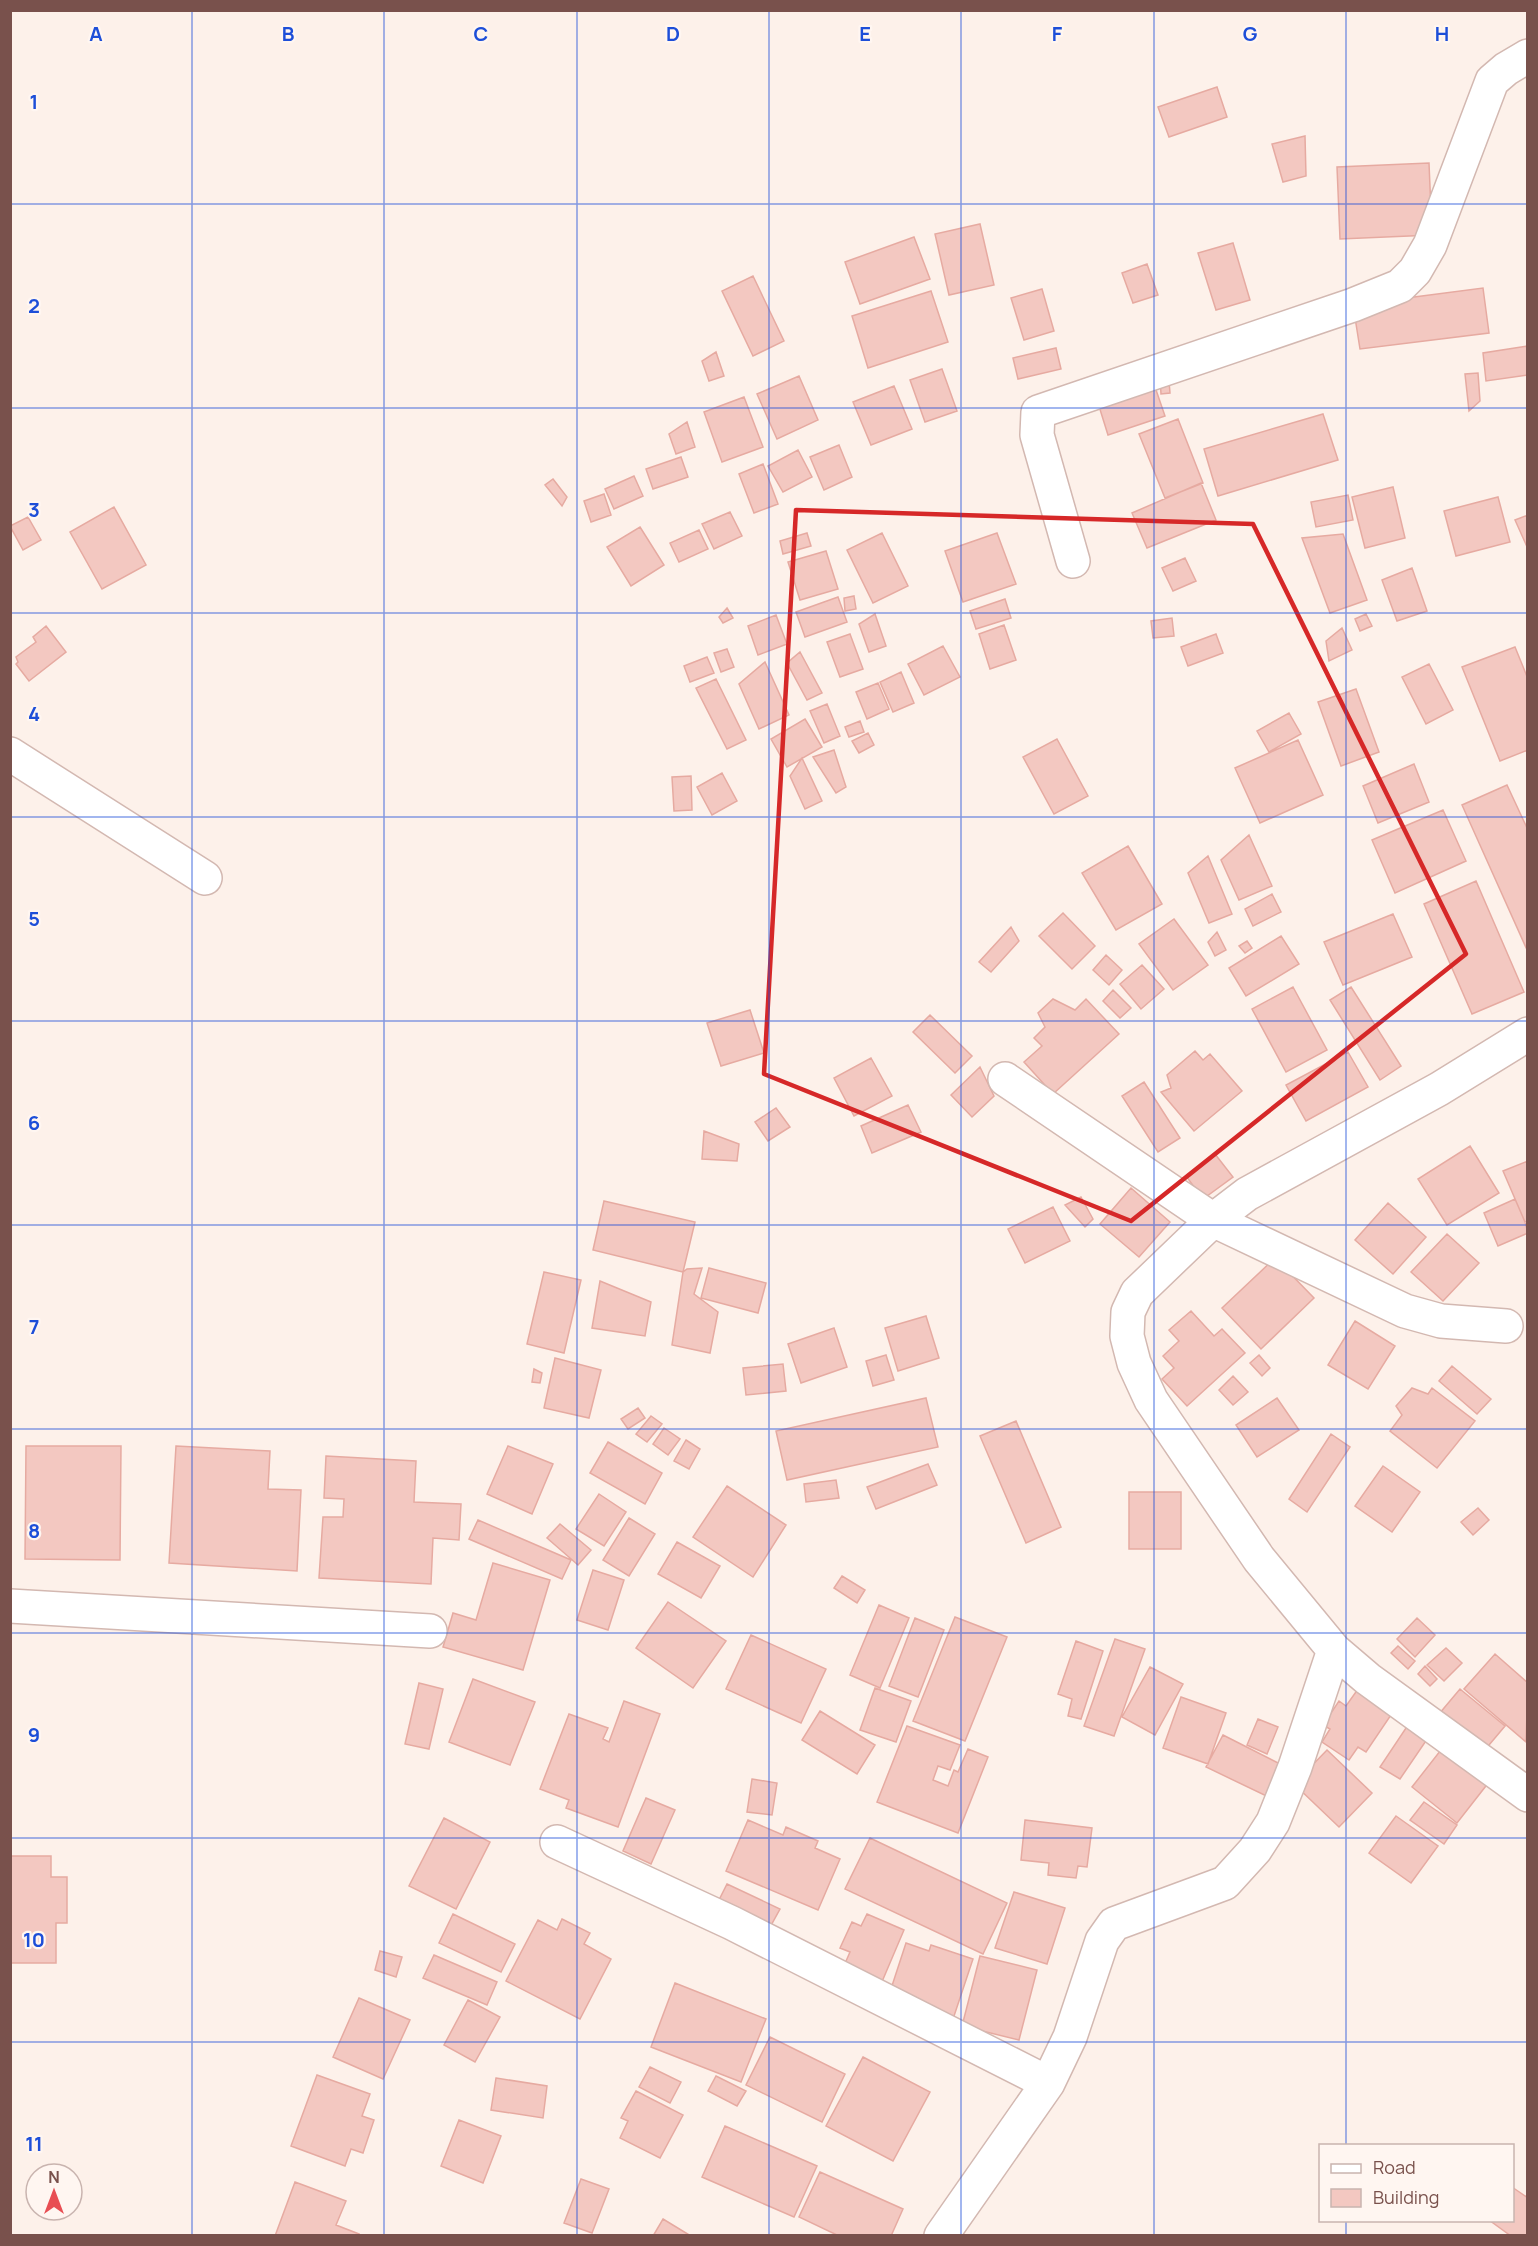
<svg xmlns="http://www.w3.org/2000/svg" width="1538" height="2246" font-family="Manrope,sans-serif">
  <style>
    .building { fill: #f3c8c1; stroke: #e6aaa1; stroke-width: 1.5 }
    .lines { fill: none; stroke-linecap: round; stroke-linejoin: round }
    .minor-casing { stroke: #d3b8b1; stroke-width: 36 }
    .minor { stroke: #fff; stroke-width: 33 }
    .marked { fill: none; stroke: #d62828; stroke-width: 4.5; stroke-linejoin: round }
    .grid { fill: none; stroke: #1d4ed8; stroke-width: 1.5; stroke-opacity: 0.55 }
    .grid-label { font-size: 20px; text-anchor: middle; font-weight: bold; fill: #1d4ed8; stroke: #fff6f1; stroke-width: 4.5; stroke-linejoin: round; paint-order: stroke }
  </style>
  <rect width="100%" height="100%" fill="#fdf1ea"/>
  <!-- building -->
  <path class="building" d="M1217,87L1227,117L1169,137L1158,107Z
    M1305,136L1306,176L1283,182L1272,144Z
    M1429,163L1432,235L1340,239L1337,167Z
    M980,224L994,285L949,295L935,234Z
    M914,237L930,279L860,304L845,262Z
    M1233,243L1250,300L1216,310L1198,253Z
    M1147,264L1158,295L1133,303L1122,273Z
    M753,276L784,341L753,356L722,291Z
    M1483,288L1489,333L1360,349L1353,305Z
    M1042,289L1054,331L1024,340L1011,298Z
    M931,291L948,342L868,368L852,316Z
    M1528,346V375L1486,381L1483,353Z
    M1056,348L1061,369L1018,379L1013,358Z
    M716,352L724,376L709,381L702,361Z
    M942,369L957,411L925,422L910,380Z
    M1478,373L1480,401L1469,411L1465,374Z
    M799,376L818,420L777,439L757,394Z
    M1160,377L1169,381L1170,393L1161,394Z
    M1154,384L1165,416L1108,435L1098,403Z
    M894,386L912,429L871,445L853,402Z
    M744,397L763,447L722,462L704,412Z
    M1323,414L1338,460L1218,496L1204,449Z
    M1178,419L1203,483L1165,498L1139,434Z
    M687,422L695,447L676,454L669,434Z
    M839,445L852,477L824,490L810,457Z
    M798,450L812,477L783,492L768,466Z
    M681,457L688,477L653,489L646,469Z
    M763,464L778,504L754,513L739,474Z
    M634,476L643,496L614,509L605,489Z
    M553,479L567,497L562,506L545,485Z
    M1201,483L1216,520L1147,548L1132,513Z
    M1393,487L1405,538L1365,548L1352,497Z
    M604,494L611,515L591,522L584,501Z
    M1348,495L1353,520L1316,527L1311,502Z
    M1498,497L1510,542L1456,556L1444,511Z
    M114,507L146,565L102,589L70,532Z
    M730,512L742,536L714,549L702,524Z
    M1528,515V549L1515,520Z
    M28,517L41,540L23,550L10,526Z
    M640,527L664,565L631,586L607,547Z
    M699,530L708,549L679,562L670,543Z
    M807,533L811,546L783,554L780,541Z
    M882,533L908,586L873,603L847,550Z
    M997,533L1016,584L963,602L945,551Z
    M1343,534L1367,600L1330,613L1302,538Z
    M826,551L838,589L800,600L788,562Z
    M1185,558L1196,581L1173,591L1162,568Z
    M1412,568L1427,611L1397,621L1382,580Z
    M854,596L856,609L845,611L844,598Z
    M838,597L847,622L805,637L796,612Z
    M1005,599L1011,618L976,629L970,611Z
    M727,608L733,618L723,623L719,617Z
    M875,614L886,646L869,652L859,624Z
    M1366,614L1372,626L1360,631L1355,619Z
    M776,615L787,644L758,655L748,626Z
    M1172,618L1174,636L1153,638L1151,621Z
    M1004,625L1016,660L990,669L979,634Z
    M46,626L66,652L29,681L16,664L18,662L16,657L36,642L33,637Z
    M1342,628L1352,650L1329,661L1326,641Z
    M850,634L863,669L840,677L827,642Z
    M1216,634L1223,653L1188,666L1181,647Z
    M943,646L960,677L924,695L908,664Z
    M1515,647L1528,679V750L1500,761L1462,667Z
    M727,649L734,667L721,672L714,653Z
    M800,652L822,693L807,700L787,663Z
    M707,657L714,673L690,682L684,666Z
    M765,662L789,715L759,729L739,684Z
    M1429,664L1453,710L1426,724L1402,677Z
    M901,672L914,703L893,712L880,682Z
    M716,679L746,740L727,749L696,688Z
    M878,683L889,709L867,719L856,692Z
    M1356,689L1379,752L1341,766L1318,702Z
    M827,704L840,736L824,743L810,711Z
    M1289,713L1301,734L1269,752L1257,731Z
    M805,719L822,747L787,767L771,739Z
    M860,721L864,732L849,737L845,727Z
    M868,733L874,745L859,753L852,741Z
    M1057,739L1088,796L1054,814L1023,757Z
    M1298,740L1323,795L1260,823L1235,768Z
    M834,750L846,787L836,793L813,757Z
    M802,758L822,801L805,809L790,776Z
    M1414,764L1429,802L1378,823L1363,786Z
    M722,773L737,801L712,815L697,787Z
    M691,776L692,810L674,811L672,777Z
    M1507,785L1528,830V952L1462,805Z
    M1443,810L1466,861L1395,893L1372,840Z
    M1249,835L1272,886L1239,900L1221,860Z
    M1128,846L1162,904L1116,930L1082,873Z
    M1208,856L1232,914L1209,923L1188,873Z
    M1476,881L1524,992L1472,1014L1424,904Z
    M1272,894L1281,912L1253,926L1245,909Z
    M1063,913L1095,946L1072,969L1039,936Z
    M1393,914L1412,957L1343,985L1324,942Z
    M1174,919L1208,965L1173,990L1139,944Z
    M1011,927L1019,941L991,972L979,962Z
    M1217,932L1226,950L1215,956L1208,942Z
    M1281,936L1299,964L1246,996L1229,968Z
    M1247,941L1252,948L1245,953L1239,946Z
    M1106,955L1122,970L1109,985L1093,970Z
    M1142,965L1164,989L1141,1009L1120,984Z
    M1293,987L1327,1050L1286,1072L1252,1009Z
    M1351,987L1401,1066L1380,1080L1330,1000Z
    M1113,990L1131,1008L1120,1018L1103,1001Z
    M1053,999L1075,1010L1086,999L1119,1034L1053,1094L1024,1062L1042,1046L1034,1038L1045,1027L1038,1013Z
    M750,1010L764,1053L721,1066L707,1023Z
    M930,1015L972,1056L955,1073L913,1032Z
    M1195,1051L1203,1060L1210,1054L1242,1091L1194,1131L1161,1092L1171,1088L1167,1075Z
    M1348,1052L1368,1087L1306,1121L1286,1085Z
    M871,1058L892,1096L854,1116L834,1078Z
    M980,1067L994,1096L972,1117L951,1095Z
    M1144,1082L1180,1138L1158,1152L1122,1096Z
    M908,1105L921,1132L872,1153L861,1126Z
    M776,1108L790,1127L768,1141L755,1122Z
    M704,1131L739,1144L737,1161L702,1159Z
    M1470,1146L1499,1193L1447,1225L1418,1179Z
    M1215,1154L1233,1177L1203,1199L1186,1176Z
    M1528,1161V1221L1525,1222L1503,1171Z
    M1131,1188L1170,1222L1139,1257L1100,1224Z
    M1081,1197L1093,1219L1085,1227L1065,1205Z
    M1515,1199L1525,1222L1528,1233L1498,1246L1484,1213Z
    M604,1201L695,1222L683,1272L593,1250Z
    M1388,1203L1426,1237L1393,1274L1355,1240Z
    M1053,1207L1070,1241L1025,1263L1008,1229Z
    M1447,1234L1479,1263L1443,1301L1411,1272Z
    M1275,1258L1314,1298L1261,1349L1222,1308Z
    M702,1268L694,1294L718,1312L710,1353L672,1345L683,1272L687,1269Z
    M709,1268L766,1283L758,1313L701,1298Z
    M544,1272L581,1280L564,1353L527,1344Z
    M600,1281L651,1302L645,1336L592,1328Z
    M1191,1311L1214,1336L1222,1329L1245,1353L1187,1406L1162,1379L1174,1368L1163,1356L1179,1341L1169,1330Z
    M926,1316L939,1358L898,1371L885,1328Z
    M1355,1321L1395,1346L1368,1389L1328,1365Z
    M834,1328L847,1367L801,1383L788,1344Z
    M886,1355L894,1380L873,1386L866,1361Z
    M1259,1355L1270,1368L1262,1376L1250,1363Z
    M555,1358L601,1370L589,1418L544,1408Z
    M783,1364L786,1391L746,1395L743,1368Z
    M1452,1366L1491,1399L1477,1414L1439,1381Z
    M534,1369L542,1373L540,1383L532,1382Z
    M1233,1376L1248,1392L1233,1405L1219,1390Z
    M1412,1388L1428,1394L1432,1388L1475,1421L1437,1468L1390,1431L1402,1415L1396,1406Z
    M926,1398L938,1447L787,1480L776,1431Z
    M1277,1398L1299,1430L1257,1457L1236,1425Z
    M638,1408L645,1418L628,1429L621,1419Z
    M651,1416L662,1424L647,1442L636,1434Z
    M1016,1421L1061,1527L1026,1543L980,1436Z
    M664,1428L680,1439L668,1455L653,1444Z
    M1331,1434L1350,1447L1307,1512L1289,1499Z
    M686,1440L700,1449L689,1469L674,1461Z
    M608,1442L662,1473L645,1504L590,1473Z
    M26,1446H121L120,1560L25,1559Z
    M176,1446L270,1451L268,1489L301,1490L297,1571L169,1563Z
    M508,1446L553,1464L532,1514L487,1494Z
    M326,1456L416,1461L414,1502L461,1504L459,1540L433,1538L431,1584L319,1578L323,1517H343L344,1499L324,1498Z
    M928,1464L937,1485L876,1509L867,1487Z
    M1383,1466L1420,1492L1392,1532L1355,1506Z
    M836,1480L839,1498L806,1502L804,1484Z
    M727,1486L786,1525L753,1577L693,1537Z
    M1129,1492H1181V1549H1129Z
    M599,1494L626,1512L604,1546L576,1529Z
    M1478,1508L1489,1520L1473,1535L1461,1522Z
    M629,1518L655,1534L629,1576L603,1560Z
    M478,1520L571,1560L562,1579L469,1539Z
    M560,1524L591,1550L578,1565L547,1538Z
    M677,1542L720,1566L701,1598L658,1574Z
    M493,1563L550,1580L523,1670L443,1647L453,1613L476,1620Z
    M593,1570L624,1580L608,1630L577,1620Z
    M842,1576L865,1590L857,1603L834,1588Z
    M668,1602L726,1641L693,1688L636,1648Z
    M879,1605L909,1618L880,1688L850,1675Z
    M955,1617L1007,1637L965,1741L913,1721Z
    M915,1618L944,1630L918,1697L889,1686Z
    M1417,1618L1435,1635L1415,1657L1397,1639Z
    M751,1635L826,1669L801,1723L726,1689Z
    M1115,1639L1145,1649L1114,1736L1084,1726Z
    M1076,1641L1103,1651L1081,1719L1068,1716L1072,1699L1058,1694Z
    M1398,1646L1415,1661L1408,1669L1391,1653Z
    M1446,1648L1462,1663L1444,1681L1427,1665Z
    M1495,1654L1528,1683L1526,1742L1464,1689Z
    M1425,1666L1437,1679L1430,1686L1418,1674Z
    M1150,1667L1183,1684L1155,1735L1122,1717Z
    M473,1679L535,1702L510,1765L449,1742Z
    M419,1683L443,1689L429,1749L405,1744Z
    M875,1688L911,1701L896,1742L860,1730Z
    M1358,1689L1393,1712L1366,1752L1358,1747L1349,1760L1322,1742L1330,1729L1323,1725L1339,1701L1346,1706Z
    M1460,1689L1505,1726L1484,1751L1439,1714Z
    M1181,1697L1226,1713L1208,1764L1163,1748Z
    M624,1701L660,1714L618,1827L566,1808L569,1800L540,1789L569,1714L608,1728L603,1739L609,1742Z
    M820,1711L875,1745L857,1774L802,1740Z
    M1258,1719L1278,1727L1267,1754L1247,1745Z
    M1412,1719L1432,1732L1400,1779L1380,1767Z
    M907,1726L960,1745L950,1770L938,1766L933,1780L948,1786L954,1770L958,1772L968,1749L988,1757L958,1833L877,1802Z
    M1223,1735L1294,1771L1279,1802L1206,1767Z
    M1444,1746L1489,1782L1457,1823L1412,1787Z
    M1327,1750L1372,1793L1339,1827L1294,1784Z
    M752,1779L777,1783L772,1815L747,1812Z
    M646,1798L675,1810L651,1864L623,1851Z
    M1424,1802L1457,1825L1444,1844L1410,1820Z
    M1396,1816L1438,1846L1411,1883L1369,1853Z
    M444,1818L490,1842L456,1909L409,1886Z
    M748,1820L783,1835L786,1827L818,1841L815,1848L840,1859L818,1910L726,1871Z
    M1025,1820L1092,1828L1087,1867L1078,1866L1076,1878L1048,1875L1049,1863L1021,1860Z
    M870,1838L1007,1903L983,1954L845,1889Z
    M10,1856H51V1877H67V1923H56V1963H10Z
    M727,1884L780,1909L769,1929L717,1904Z
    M1014,1892L1065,1908L1047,1964L995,1948Z
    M453,1914L515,1944L501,1972L439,1943Z
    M867,1914L904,1930L881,1984L843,1968L850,1952L840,1948L852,1922L861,1926Z
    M562,1919L590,1933L584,1944L611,1959L580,2019L506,1981L538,1920L557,1930Z
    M906,1943L929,1951L931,1945L973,1959L952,2022L887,2001Z
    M380,1951L402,1957L396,1977L375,1970Z
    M434,1955L497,1982L487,2005L423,1978Z
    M980,1956L1037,1970L1019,2040L962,2026Z
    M675,1983L766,2019L741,2082L651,2047Z
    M359,1998L410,2020L383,2079L333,2057Z
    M468,2000L500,2017L475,2062L444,2045Z
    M770,2037L845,2074L822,2122L746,2085Z
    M863,2057L930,2092L893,2161L826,2126Z
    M650,2067L681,2082L670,2103L639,2087Z
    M317,2075L370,2094L362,2116L374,2120L363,2153L351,2149L345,2166L291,2146Z
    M716,2076L746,2091L737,2106L708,2091Z
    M496,2078L547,2086L543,2118L491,2110Z
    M636,2091L683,2115L660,2158L620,2138L628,2121L621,2118Z
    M459,2120L501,2136L483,2183L441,2166Z
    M725,2126L817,2166L794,2217L702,2177Z
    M820,2172L903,2209L891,2236H839L799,2217Z
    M581,2179L609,2189L592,2233L564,2223Z
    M295,2182L346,2201L336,2225L359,2234L358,2236H275Z
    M1512,2187L1528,2198V2236H1511L1489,2220H1512Z
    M663,2219L691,2236H653Z"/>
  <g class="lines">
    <!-- minor casing -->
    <g class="minor-casing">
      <path id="minor" d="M1073,561L1037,435L1038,412L1353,305L1400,286L1415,271L1430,245L1492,81L1506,69L1528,56
        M10,754L205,878
        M1528,1034L1439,1089L1247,1194L1213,1220L1137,1293L1128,1312L1127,1336L1134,1363L1151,1400L1259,1559L1334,1650L1368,1679L1528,1795
        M1005,1079L1213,1220L1405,1311L1441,1321L1506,1326
        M10,1606L430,1631
        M557,1842L732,1923L1048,2083
        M941,2236L1048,2083L1070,2037L1102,1941L1114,1924L1225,1883L1255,1850L1273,1822L1295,1767L1334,1650"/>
    </g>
    <!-- minor -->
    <use href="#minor" class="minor"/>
  </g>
  <!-- marked area -->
  <path class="marked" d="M796,510L1253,524L1466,954L1131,1221L764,1074Z"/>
  <!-- grid -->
  <path class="grid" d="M192,10V2236M384,10V2236M577,10V2236M769,10V2236M961,10V2236M1154,10V2236M1346,10V2146M10,204H1528M10,408H1528M10,613H1528M10,817H1528M10,1021H1528M10,1225H1528M10,1429H1528M10,1633H1528M10,1838H1528M10,2042H1528M1346,2220V2236"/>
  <g class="grid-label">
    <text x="96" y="41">A</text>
    <text x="288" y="41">B</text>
    <text x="481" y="41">C</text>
    <text x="673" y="41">D</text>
    <text x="865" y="41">E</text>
    <text x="1057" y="41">F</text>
    <text x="1250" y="41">G</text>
    <text x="1442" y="41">H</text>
    <text x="34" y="109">1</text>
    <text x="34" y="313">2</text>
    <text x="34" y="517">3</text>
    <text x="34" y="721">4</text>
    <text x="34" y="926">5</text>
    <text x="34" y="1130">6</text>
    <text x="34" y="1334">7</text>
    <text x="34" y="1538">8</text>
    <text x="34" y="1742">9</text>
    <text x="34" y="1947">10</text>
    <text x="34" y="2151">11</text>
  </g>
  <!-- border -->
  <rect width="1538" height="2246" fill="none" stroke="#79514c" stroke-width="24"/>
  <!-- legend -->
  <rect x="1319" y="2144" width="195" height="78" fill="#fff6f1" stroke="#c9b4af" stroke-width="1.5"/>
  <rect x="1331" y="2164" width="30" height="9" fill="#ffffff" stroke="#c9b4af" stroke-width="1.5"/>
  <text x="1373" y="2174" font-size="18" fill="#79514c">Road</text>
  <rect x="1331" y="2189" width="30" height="18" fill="#f3c8c1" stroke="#c9b4af" stroke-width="1.5"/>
  <text x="1373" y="2204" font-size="18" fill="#79514c">Building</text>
  <!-- north arrow -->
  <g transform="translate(54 2192)"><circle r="28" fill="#fff6f1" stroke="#c9b4af" stroke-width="1.5"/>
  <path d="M0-4.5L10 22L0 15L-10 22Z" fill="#e84e53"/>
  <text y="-9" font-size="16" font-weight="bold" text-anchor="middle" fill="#79514c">N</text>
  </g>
</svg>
